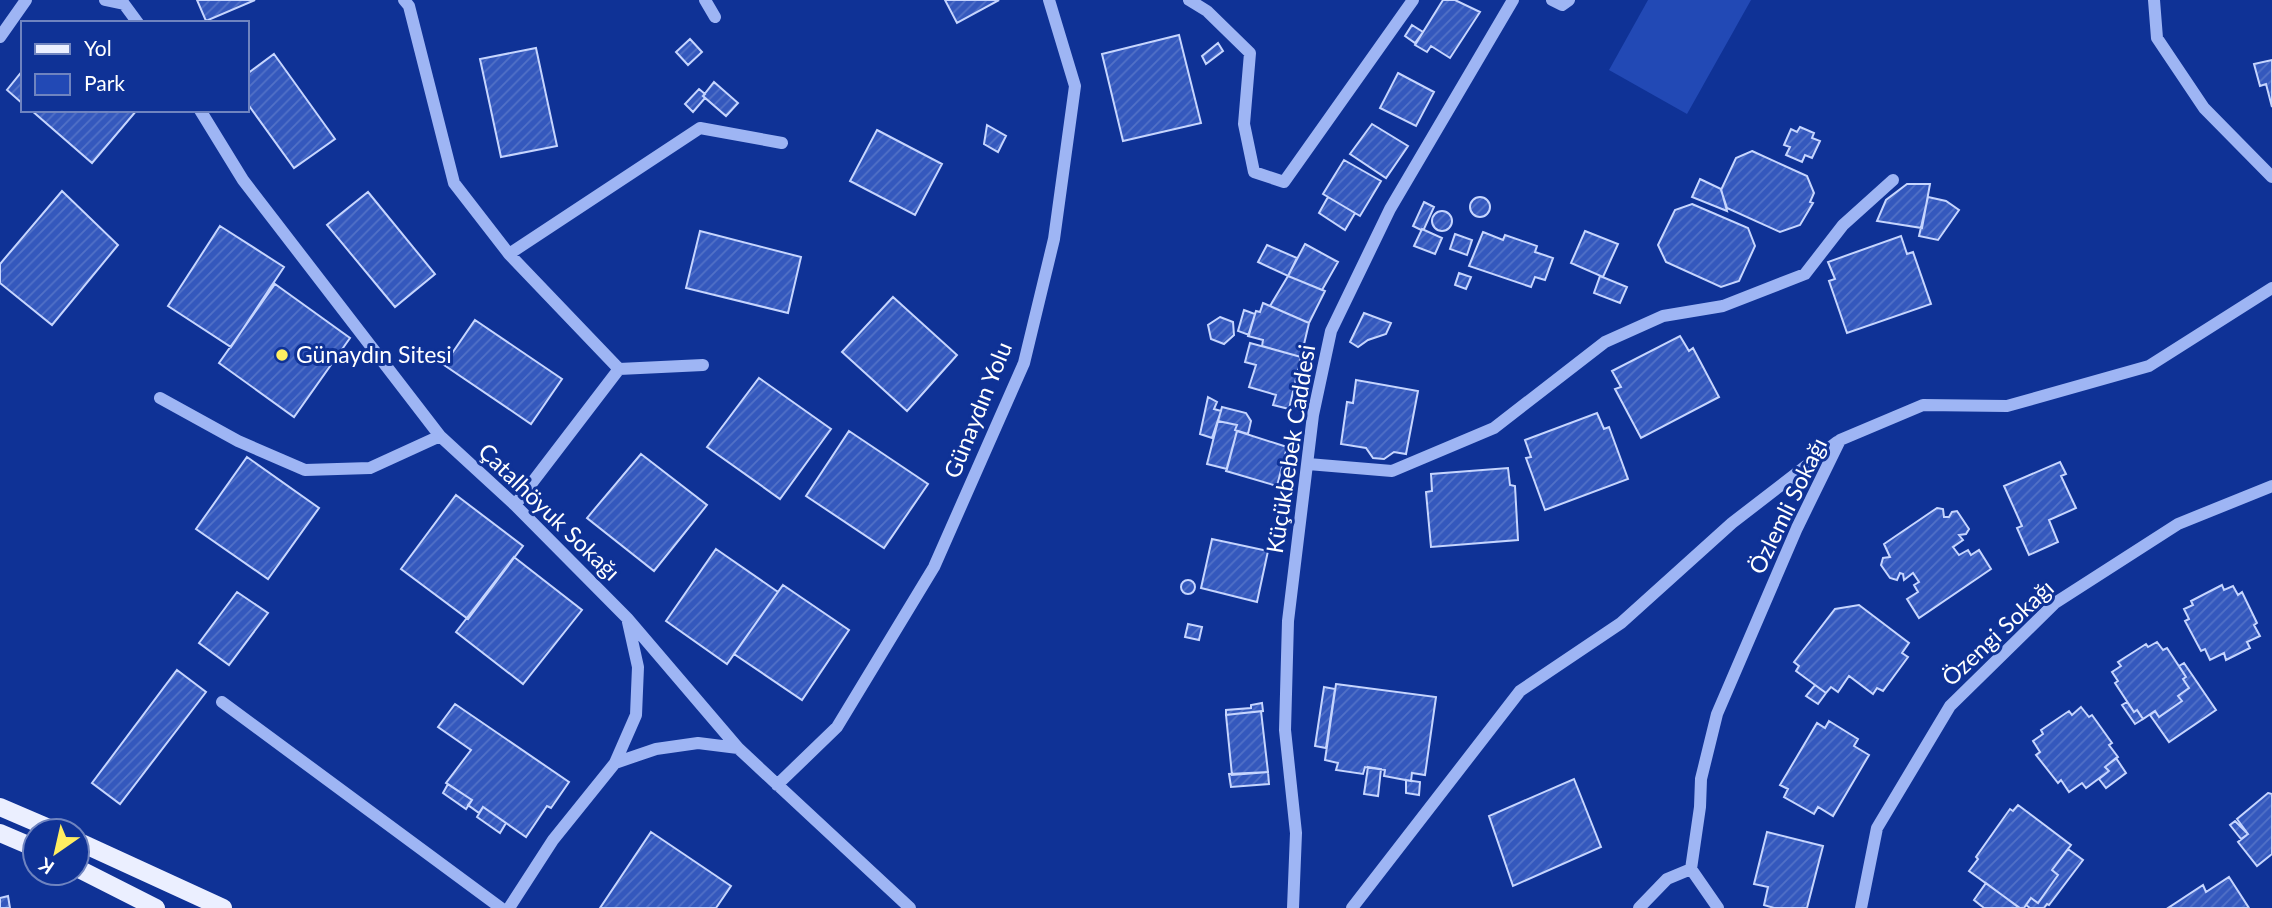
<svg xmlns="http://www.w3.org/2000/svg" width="2272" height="908" font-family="Lato,sans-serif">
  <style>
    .green { fill: #2249b5 }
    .building { fill: url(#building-hatch); stroke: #c6d5fe; stroke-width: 2 }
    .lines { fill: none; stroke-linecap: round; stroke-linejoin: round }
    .minor { stroke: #9eb5f4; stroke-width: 12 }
    .major { stroke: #ebefff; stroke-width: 18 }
    .poi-dot { fill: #ffee61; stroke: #0f3296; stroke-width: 2.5 }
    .labels { text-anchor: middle; stroke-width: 6; stroke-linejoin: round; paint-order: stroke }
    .poi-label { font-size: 23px; fill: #fff; stroke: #0f3296; text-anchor: start }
    .street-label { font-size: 23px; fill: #fff; stroke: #0f3296 }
  </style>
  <defs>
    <pattern id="building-hatch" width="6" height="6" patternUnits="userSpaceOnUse" patternTransform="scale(1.75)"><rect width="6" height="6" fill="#3458bd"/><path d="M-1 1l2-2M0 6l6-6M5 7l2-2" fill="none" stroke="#5271c7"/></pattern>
  </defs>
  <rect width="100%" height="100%" fill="#0f3296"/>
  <!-- green -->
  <path class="green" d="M1648,0H1751L1687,114L1609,70Z"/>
  <!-- building -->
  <path class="building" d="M197,0H255L206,21Z
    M945,0H999L957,23Z
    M1443,0H1455L1480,12L1450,58L1431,46L1427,52L1415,45Z
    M1412,25L1423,32L1415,43L1405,36Z
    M1179,35L1201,123L1123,141L1102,54Z
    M690,39L702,52L688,65L676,52Z
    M1218,43L1223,51L1206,64L1202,56Z
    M536,48L557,146L501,157L480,59Z
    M274,54L335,139L294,168L247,103V74Z
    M2272,60V107L2266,84L2260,86L2254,64Z
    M23,70V104L7,90Z
    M1398,73L1434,92L1416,126L1380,108Z
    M714,82L738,103L726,116L703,96Z
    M699,89L705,94L703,96L705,98L693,112L685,104Z
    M31,110H137L92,163Z
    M1372,124L1408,146L1386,178L1350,154Z
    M987,125L1006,136L998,152L984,144Z
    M1800,127L1814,133L1812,138L1820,141L1812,158L1805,155L1802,162L1786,155L1790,147L1784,145L1791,129L1797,132Z
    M877,130L942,164L915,215L850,181Z
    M1752,151L1807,176L1814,193L1810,202L1813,203L1800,225L1780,232L1727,208L1721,190L1736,158Z
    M1344,160L1381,181L1360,216L1323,194Z
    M1700,179L1721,189L1727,211L1692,197Z
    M1907,184H1930L1922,228L1877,221L1886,200Z
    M62,191L118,245L52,325L0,283V264Z
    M368,192L435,274L395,307L327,225Z
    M1328,197L1355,213L1345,230L1319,213Z
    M1928,197L1946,201L1959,210L1938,240L1919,236Z
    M1470 207a10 10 0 1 1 20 0a10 10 0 1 1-20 0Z
    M1424,202L1434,207L1424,229L1421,230L1413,226Z
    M1692,204L1748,228L1755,246L1739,281L1721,287L1666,262L1658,245L1675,210Z
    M1432 221a10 10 0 1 1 20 0a10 10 0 1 1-20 0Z
    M220,226L284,267L231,347L168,306Z
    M1422,229L1442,238L1435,254L1414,246Z
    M700,231L801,257L788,313L686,288Z
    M1585,231L1618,244L1603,277L1571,263Z
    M1483,232L1503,240L1505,235L1537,246L1535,252L1553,258L1545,280L1535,277L1531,287L1469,266Z
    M1455,234L1472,240L1467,255L1450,249Z
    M1901,236L1907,254L1913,252L1931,304L1847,333L1829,281L1835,279L1828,262Z
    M1305,244L1338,262L1322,290L1288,276Z
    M1267,245L1297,258L1288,276L1258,262Z
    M1459,273L1471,277L1466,289L1455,285Z
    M1288,276L1325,291L1309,323L1270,306Z
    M1600,276L1627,287L1620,303L1594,293Z
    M275,284L350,338L294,417L219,363Z
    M893,297L957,355L907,411L842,352Z
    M1263,303L1309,323L1301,357L1262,346L1263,340L1248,336L1256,311L1260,312Z
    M1244,310L1255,314L1249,335L1238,331Z
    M1364,313L1391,323L1386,334L1368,340L1358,347L1350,342Z
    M1220,317L1233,322L1234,335L1224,344L1211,339L1208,325Z
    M475,320L562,379L531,424L444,365Z
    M1680,336L1689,351L1693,348L1719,397L1641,438L1615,389L1621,387L1612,371Z
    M1250,343L1301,357L1289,409L1273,405L1276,395L1249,387L1256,365L1245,362Z
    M759,378L831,429L780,499L707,447Z
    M1356,380L1418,391L1406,454L1394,452L1384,459L1373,458L1366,448L1341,444L1347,402L1353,403Z
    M1208,397L1217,402L1214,409L1221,411L1212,438L1200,434Z
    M1222,407L1246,413L1251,421L1248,434L1235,430L1237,425L1218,421Z
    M1597,413L1604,429L1609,427L1628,479L1545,510L1526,458L1531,457L1525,440Z
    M1218,421L1237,425L1235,430L1237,431L1227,469L1207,464Z
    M849,431L928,484L884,548L806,496Z
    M1237,431L1287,447L1277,486L1226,471Z
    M641,454L707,505L654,571L587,518Z
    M247,457L319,508L268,579L196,529Z
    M2060,462L2066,474L2061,476L2076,508L2049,520L2058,542L2029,555L2017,528L2022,526L2004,486Z
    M1508,468L1510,485L1515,486L1518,540L1431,547L1426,492L1432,491L1431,474Z
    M456,495L523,546L468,619L401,569Z
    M1937,508L1943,509L1944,517H1949L1952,512L1957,511L1969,529L1966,534L1959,535L1963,540L1953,547L1959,555L1968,550L1971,555L1979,550L1991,569L1919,618L1907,599L1918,592L1914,585L1919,582L1913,573L1904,580L1903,574L1900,573L1897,580L1890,578L1881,565L1883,558L1890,557L1884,544Z
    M1212,539L1268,551L1257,602L1201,588Z
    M716,549L778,592L727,664L666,621Z
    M514,557L582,610L523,684L456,632Z
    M1181 587a7 7 0 1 1 14 0a7 7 0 1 1-14 0Z
    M783,585L849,630L802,700L734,654Z
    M2222,585L2224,590L2233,586L2238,595L2242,592L2257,623L2254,625L2260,636L2247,642L2250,648L2226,660L2224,653L2210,660L2205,649L2201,651L2185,621L2189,619L2184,609L2193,605L2191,601Z
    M237,592L268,613L229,665L199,643Z
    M1859,605L1909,643L1902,653L1908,657L1883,691L1877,688L1873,694L1849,676L1838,692L1831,687L1826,693L1796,671L1799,666L1794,662L1835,609Z
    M1188,624L1202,627L1199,640L1185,637Z
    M2157,642L2163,650L2167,648L2186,677L2183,679L2189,688L2178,696L2182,701L2159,717L2155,711L2143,719L2137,710L2134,712L2115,683L2118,681L2112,672L2121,666L2118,662L2146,644L2148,647Z
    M2184,663L2216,710L2169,742L2150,715L2155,711L2159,717L2182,701L2178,696L2189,688L2183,679L2186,677L2179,666Z
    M177,670L206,692L120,804L92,783Z
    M1336,684L1436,697L1425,775L1412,773L1411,781L1384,776L1385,770L1365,767L1363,774L1336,770L1338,763L1325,760Z
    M1815,685L1826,693L1818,704L1806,696Z
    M1324,687L1335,689L1326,748L1315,746Z
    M2127,702L2134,712L2137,710L2143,719L2135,724L2122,705Z
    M1262,703L1263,711L1226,715V710L1251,708V705Z
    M455,704L569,782L551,808L547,806L526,837L483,807L479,813L468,805L472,800L446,783L471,750L438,727Z
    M2081,707L2089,717L2092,715L2112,743L2109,745L2118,757L2105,767L2109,771L2086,788L2082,783L2069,792L2061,780L2058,783L2036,755L2040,752L2033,741L2043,734L2041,730L2069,711L2072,715Z
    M1261,711L1268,772L1232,775L1226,715Z
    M1829,721L1858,739L1854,746L1869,755L1833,816L1818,807L1814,814L1784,797L1788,789L1780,785L1817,723L1825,728Z
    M2116,758L2126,773L2106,788L2099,779L2109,771L2105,767Z
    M1368,767L1381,769L1378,796L1364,794Z
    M1268,772L1269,784L1231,787L1229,774Z
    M1574,779L1601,847L1513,886L1489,816Z
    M1406,780L1420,782L1419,795L1406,793Z
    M448,784L472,800L466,809L443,793Z
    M2268,793L2272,794V854L2257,866L2238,842L2248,834L2237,819Z
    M2018,805L2071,845L2052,870L2058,875L2038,903L2031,898L2024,908H2020L1969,871L1978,859L1976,857L2010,809L2013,811Z
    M483,807L506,823L500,833L477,817Z
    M2235,821L2248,834L2241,839L2230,825Z
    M651,832L731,886L716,908H600Z
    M1767,832L1823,846L1807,908H1774L1764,905L1768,887L1754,884Z
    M2068,849L2083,860L2049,905L2047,904L2044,908H2030L2026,905L2031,898L2038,903L2058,875L2052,870Z
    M2229,877L2249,908H2168L2203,885L2206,892Z
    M1986,883L2018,907L2017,908H1984L1974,900Z
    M8,896L10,908H0V898Z"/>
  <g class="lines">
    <!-- minor -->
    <path class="minor" d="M105,0L124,4
      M121,0L138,23
      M404,0L409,6L454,183L509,254L619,369L515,505
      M705,0L715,17
      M1189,0L1207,11L1250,53L1244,124L1254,172L1284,182L1413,0
      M1552,0L1562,5L1569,0
      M2154,0L2157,38L2204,108L2272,177
      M0,37L26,0
      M200,110L243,180L440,436L515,505L627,618L738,748L910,908
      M509,254L700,128L782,143
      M619,369L703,365
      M160,398L238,441L305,470L370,468L440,436
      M1308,464L1392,471L1494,428L1605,342L1663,316L1723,306L1805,274L1843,225L1893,180
      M628,622L638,667L636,715L615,763L656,749L698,743L738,748
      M222,702L501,908
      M777,785L837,727L934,567L1024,363L1054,239L1075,86L1049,0
      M509,908L553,840L615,763
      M1293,908L1296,833L1285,730L1288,621L1313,415L1331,331L1390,209L1513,0
      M1352,908L1520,691L1621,623L1732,523L1837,442
      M1639,908L1667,879L1691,869
      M1718,908L1691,869L1700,807L1701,779L1717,714L1797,528L1840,440L1923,405L2007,406L2149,366L2272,288
      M1861,908L1877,828L1950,706L2055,603L2178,524L2272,486"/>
    <!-- major -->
    <path class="major" d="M0,807L56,831
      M0,833L35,848
      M77,841L223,908
      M77,868L156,908"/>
  </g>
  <!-- markers -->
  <circle class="poi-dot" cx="282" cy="355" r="7"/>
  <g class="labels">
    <!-- poi labels -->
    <g class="poi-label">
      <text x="296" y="363">Günaydın Sitesi</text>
    </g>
    <!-- street labels -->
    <g class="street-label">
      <text transform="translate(978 410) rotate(-68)" y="8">Günaydın Yolu</text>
      <text transform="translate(1291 449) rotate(-81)" y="8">Küçükbebek Caddesi</text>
      <text transform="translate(1788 506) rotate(-64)" y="8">Özlemli Sokağı</text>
      <text transform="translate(549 512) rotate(44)" y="8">Çatalhöyuk Sokağı</text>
      <text transform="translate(1998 633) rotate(-43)" y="8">Özengi Sokağı</text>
    </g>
  </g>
  <!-- legend -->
  <rect x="21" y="21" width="228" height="91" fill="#0f3296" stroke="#6f84c0" stroke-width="2"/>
  <rect x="35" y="44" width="35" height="10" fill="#ebefff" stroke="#6f84c0" stroke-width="2"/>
  <text x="84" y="56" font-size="21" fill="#ffffff">Yol</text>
  <rect x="35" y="74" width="35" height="21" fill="#2249b5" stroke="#6f84c0" stroke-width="2"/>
  <text x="84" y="91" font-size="21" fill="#ffffff">Park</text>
  <!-- north arrow -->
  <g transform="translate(56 852) rotate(214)"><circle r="33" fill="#0f3296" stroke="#6f84c0" stroke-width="2"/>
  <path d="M0-5L12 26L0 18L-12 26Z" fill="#ffee61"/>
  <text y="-10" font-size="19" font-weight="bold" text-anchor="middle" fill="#ffffff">K</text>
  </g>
</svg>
